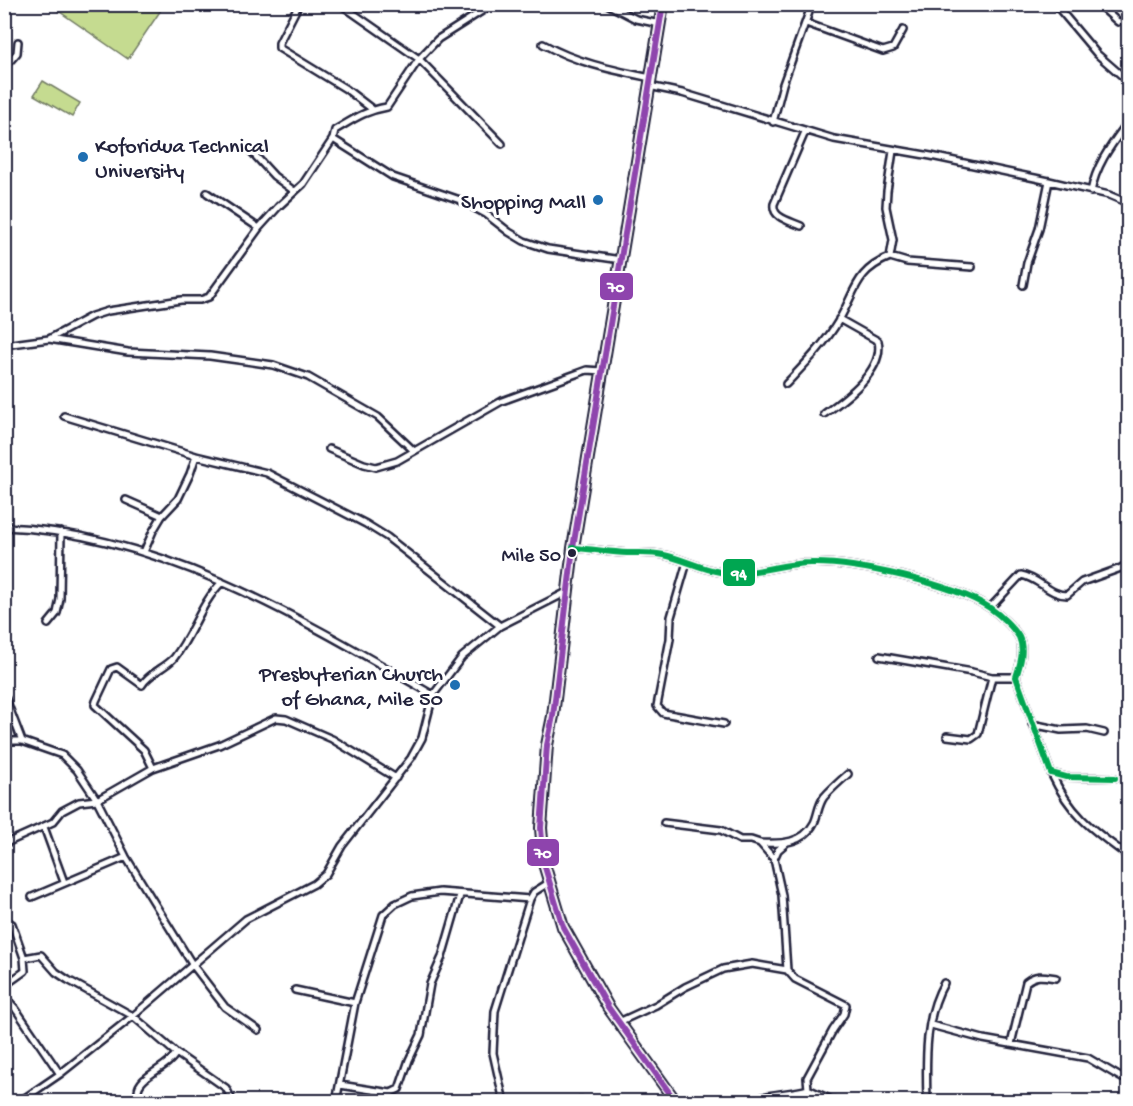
<svg xmlns="http://www.w3.org/2000/svg" width="1133" height="1106" font-family="'Gochi Hand',sans-serif">
  <style>
    .green { fill: #c5db90; stroke: #747e66; stroke-width: 1.5 }
    .lines { fill: none; stroke-linecap: round; stroke-linejoin: round }
    .minor-casing { stroke: #22223b; stroke-width: 10 }
    .trunk-casing { stroke: #22223b; stroke-width: 14 }
    .minor { stroke: #fff; stroke-width: 5 }
    .trunk { stroke: #fcde96; stroke-width: 9 }
    .bus-1-casing { stroke: #fff; stroke-width: 10 }
    .bus-2-casing { stroke: #fff; stroke-width: 10 }
    .bus-1 { stroke: #8e44ad; stroke-width: 6 }
    .bus-2 { stroke: #00a651; stroke-width: 6 }
    .poi-dot { fill: #1f6fb2; stroke: #fff; stroke-width: 2 }
    .bus-dot { fill: #22223b; stroke: #fff; stroke-width: 2 }
    .labels { text-anchor: middle; stroke-width: 6; stroke-linejoin: round; paint-order: stroke }
    .bus-label { font-size: 20px; fill: #22223b; stroke: #fff; text-anchor: end }
    .poi-label { font-size: 22px; fill: #22223b; stroke: #fff; text-anchor: end }
    .line-badge { stroke: #fff; stroke-width: 2 }
    .badge-label { font-size: 16px; text-anchor: middle; font-weight: bold; fill: #fff }
  </style>
  <rect width="100%" height="100%" fill="#fff"/>
  <filter id="ink" filterUnits="userSpaceOnUse"><feTurbulence type="fractalNoise" baseFrequency=".0167" numOctaves="2"/><feDisplacementMap in="SourceGraphic" scale="12" xChannelSelector="R" yChannelSelector="G"/><feConvolveMatrix kernelMatrix="1 2 1 2 8 2 1 2 1" color-interpolation-filters="sRGB"/></filter>
  <g filter="url(#ink)">
    <!-- green -->
    <path class="green" d="M165,4L128,59L50,5V4Z
      M43,81L80,103L72,117L34,95Z"/>
    <g class="lines">
      <!-- minor casing -->
      <g class="minor-casing">
        <path id="minor" d="M299,4L279,43V48L346,89L372,109
          M340,4L419,59L502,144
          M607,4L636,19L660,24
          M1055,4L1097,54L1128,81
          M1098,4L1118,22
          M806,23L883,51L893,48L903,30
          M543,44C577,63 613,70 651,78
          M4,61H10L17,53L18,42
          M649,86L682,93L834,139L931,156L1049,181L1109,195L1128,203
          M773,122L783,84L812,4
          M333,139L335,130C354,119 364,111 387,107L419,59L438,39L493,4
          M251,151L274,176L294,191
          M1091,192C1096,164 1112,144 1128,122
          M207,193L259,228
          M801,226C790,221 772,218 774,204L805,132
          M890,257L893,240L886,207L887,191L893,151
          M1023,285L1027,263L1039,229L1049,181
          M49,339L128,352L210,356L273,365L308,377L378,417L413,450
          M4,345L49,339L92,316L108,311L181,300H200L209,297L259,228L278,207L303,184L333,139L393,177L460,200L486,214L509,232L524,241L548,249L621,260
          M786,384C805,364 825,344 839,320C856,291 855,271 890,257L907,262L972,267
          M824,414C845,399 885,370 878,341L839,319
          M64,416L196,456L267,473L366,524L387,537L500,626
          M329,449L364,464L376,467L397,461L502,401L587,370L602,371
          M126,500L162,516
          M4,527C158,532 304,620 433,695
          M573,548C591,549 609,552 627,553C639,553 652,552 664,555C683,559 701,569 720,572C750,577 781,563 811,563C855,562 954,584 990,608C1000,615 1013,627 1019,637C1025,650 1020,665 1016,677L1051,773L1066,777L1115,778
          M144,552L153,531L162,516L178,499L190,474L196,456
          M687,562L671,617L670,639L657,706L663,713L724,724
          M990,608L1021,575C1039,578 1049,595 1067,595L1082,582L1121,568L1128,563
          M48,624L57,613L60,599L61,532
          M879,656L972,672L992,677H1016
          M4,694L22,741
          M1032,724L1061,730L1087,729L1104,733
          M947,736L971,739L978,734L992,677
          M4,741H22L62,755L77,770L97,800L126,857L192,964L225,1007L258,1030
          M153,768L144,750L95,705L96,701L111,669L117,667L142,685C149,673 165,668 174,658C193,634 200,604 222,582
          M1051,773C1071,815 1091,829 1128,856
          M664,823L721,830L740,840H751L760,843L774,859L782,895L787,970
          M44,827L64,882
          M760,843C781,844 803,844 814,823C818,815 818,805 824,797C831,789 840,781 848,774
          M4,844L53,822L62,811L79,802L97,800L153,768L219,745L276,718L286,719L332,739L396,778
          M774,859L778,850L785,844
          M32,897L126,857
          M4,919L12,924L24,958
          M4,986L25,971L24,958L41,955L56,972L68,980L133,1016L176,1053L226,1088L233,1102
          M295,990L355,1003
          M4,996L15,1008L60,1074
          M619,1022L656,1005L685,987L723,969L752,964L787,970L795,979L846,1005L844,1014L833,1030L807,1078L808,1089
          M931,1025L983,1039L1088,1058L1122,1078
          M1011,1044L1026,982C1036,974 1043,976 1056,978
          M340,1085L391,1093L399,1089L409,1060L421,1035L430,984L442,957L460,895
          M581,1100L582,1102
          M19,1102L60,1074L133,1016L246,919L314,884L326,874L342,846L411,758L422,738L433,695L462,657L500,626L567,592
          M140,1102C139,1098 138,1095 138,1092C137,1076 169,1068 176,1053
          M336,1102L355,1003L383,915L395,904L412,896L440,892L530,899
          M504,1102L493,1053L495,1011L530,899L534,892L550,882
          M751,1102C770,1092 789,1095 808,1089L836,1102
          M927,1102C926,1062 924,1018 944,983
          M1015,1102H1024"/>
      </g>
      <!-- trunk casing -->
      <g class="trunk-casing">
        <path id="trunk" d="M663,4L573,548L553,716L547,745L541,828L544,864L563,927L608,1007L676,1102"/>
      </g>
      <!-- minor -->
      <use href="#minor" class="minor"/>
      <!-- trunk -->
      <use href="#trunk" class="trunk"/>
      <!-- bus-1 casing -->
      <g class="bus-1-casing">
        <path id="bus-1" d="M663,4L573,548L553,716L547,745L541,828L544,864L563,927L608,1007L676,1102"/>
      </g>
      <!-- bus-2 casing -->
      <g class="bus-2-casing">
        <path id="bus-2" d="M573,548C591,549 609,552 627,553C639,553 652,552 664,555C683,559 701,569 720,572C750,577 781,563 811,563C855,562 954,584 990,608C1000,615 1013,627 1019,637C1025,650 1020,665 1016,677L1051,773L1066,777L1115,778"/>
      </g>
      <!-- bus-1 -->
      <use href="#bus-1" class="bus-1"/>
      <!-- bus-2 -->
      <use href="#bus-2" class="bus-2"/>
    </g>
  </g>
  <!-- markers -->
  <g class="poi-dot">
    <circle cx="83" cy="157" r="6"/>
    <circle cx="598" cy="200" r="6"/>
    <circle cx="455" cy="685" r="6"/>
  </g>
  <circle class="bus-dot" cx="572" cy="553" r="5"/>
  <g class="labels">
    <!-- bus labels -->
    <g class="bus-label">
      <text x="561" y="561">Mile 50</text>
    </g>
    <!-- poi labels -->
    <g class="poi-label">
      <text x="95" y="152" text-anchor="start">Koforidua Technical<tspan x="95" dy="25">University</tspan></text>
      <text x="586" y="208">Shopping Mall</text>
      <text x="443" y="680">Presbyterian Church<tspan x="443" dy="25">of Ghana, Mile 50</tspan></text>
    </g>
  </g>
  <g class="line-badge">
    <rect x="599" y="272" width="35" height="29" rx="6" fill="#8e44ad"/>
    <rect x="722" y="558" width="34" height="29" rx="6" fill="#00a651"/>
    <rect x="526" y="838" width="34" height="29" rx="6" fill="#8e44ad"/>
  </g>
  <g class="badge-label">
    <text x="616" y="292">70</text>
    <text x="739" y="579">94</text>
    <text x="543" y="858">70</text>
  </g>
  <!-- margin -->
  <rect width="1133" height="1106" fill="none" stroke="#fff" stroke-width="24"/>
  <rect x="12" y="12" width="1109" height="1082" fill="none" stroke="#22223b" stroke-width="2" filter="url(#ink)"/>
</svg>
